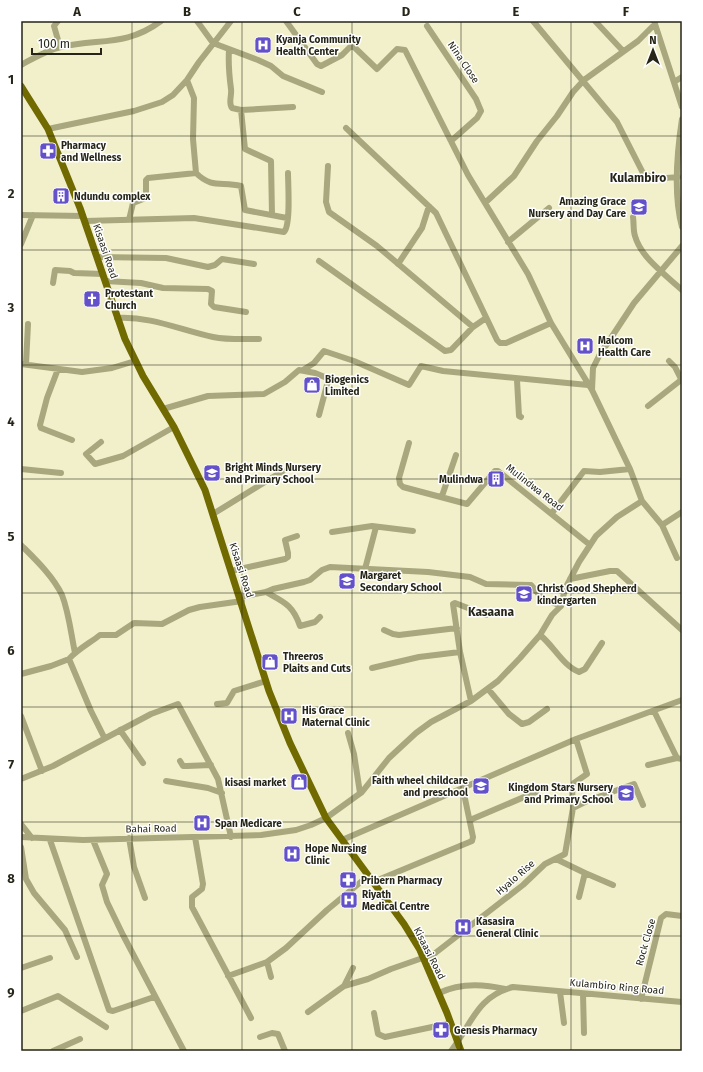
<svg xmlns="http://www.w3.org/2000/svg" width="703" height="1072" font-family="'Fira Sans',sans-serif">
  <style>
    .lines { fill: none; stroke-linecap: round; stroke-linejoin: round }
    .minor { stroke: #a9a77d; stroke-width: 6 }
    .major { stroke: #716a01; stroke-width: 7 }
    .grid { fill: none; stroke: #262518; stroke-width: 1; stroke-opacity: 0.55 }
    .labels { text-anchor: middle; stroke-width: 3; stroke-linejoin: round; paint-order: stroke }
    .poi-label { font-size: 10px; font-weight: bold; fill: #262518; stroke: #fff; text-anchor: start }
    .street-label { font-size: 10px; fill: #262518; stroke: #fff }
    .quarter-label { font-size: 12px; font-weight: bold; fill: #262518; stroke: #fff }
    .neatline { fill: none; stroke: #262518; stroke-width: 1.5 }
    .grid-label { font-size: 13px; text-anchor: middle; font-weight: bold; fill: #262518 }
  </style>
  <rect width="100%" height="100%" fill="#f2f0cb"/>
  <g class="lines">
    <!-- minor -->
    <path class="minor" d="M58,21L54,26L60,47
      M197,21L213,43L258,60L271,66L283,76L322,92
      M286,21L317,64L321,66L342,55L352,45L377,69L397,49L405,50L468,175L528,274L551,323L592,390L630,469L642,501L662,525L682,512
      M533,21L617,122L643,173C654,180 665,178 678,177
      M595,21L623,51
      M654,21L682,107
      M427,26L476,99L481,111L477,118L451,141
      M229,50C228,65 229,74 231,89C232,96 228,103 232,108L241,110L293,107
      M21,65C34,58 47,50 61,47C99,38 126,47 161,21
      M187,80L194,98L193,139L196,173C212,189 222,181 241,186L245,210L287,218
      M674,82L682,77
      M241,110L245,149L271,161L272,215
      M682,119C677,152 673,194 682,227
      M346,128L436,213L497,340L500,343H506L551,323
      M48,129L134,111L162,102L173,95L187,80L199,62L231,21
      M328,166L326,202L329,212L377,246L473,327
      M486,202L514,176L537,141L557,116L573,92L584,80L638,41L655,24
      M21,215L83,216
      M633,217C634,223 633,230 635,236C641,258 667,276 682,290
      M129,220L133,203L146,198V180L148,178L196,173
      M85,221L194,218L284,232C291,225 288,184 288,173
      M508,242L549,208
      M21,244L33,215
      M97,257L166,258L208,267L215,265L222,259L254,264
      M319,261L445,351L451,350L473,327L486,318
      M398,264L422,228L429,206
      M105,281L141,283L163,288L208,289L212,291L211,304L214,307L246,312
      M53,283L55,270L70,271L74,273L103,274
      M117,318C151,316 180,330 213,337C228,340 243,339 259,339
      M669,361L675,367L682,381
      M21,364L82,372L112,368L135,361
      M26,364L28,324
      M58,369L47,398L40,425L41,428L72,440
      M303,370L314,363L324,351L354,361L409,385L421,366L443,371L588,385
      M517,380L519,416L521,417
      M592,390L593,368L599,356L634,303L682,246
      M648,406L681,380
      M163,409L208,396L264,394L285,382L299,370L315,373L327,378L328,381L319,415
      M101,442L86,454L95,464L123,456L174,427
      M409,443L399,478L400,484L403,487L467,504L495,471H498L590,545
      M21,469L61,473
      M442,496L456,455
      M552,513L584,471L600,472L630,469
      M213,514L283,471
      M662,525L677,558
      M332,532L372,526L413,531
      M21,545C35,559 53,576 62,595C69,613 71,634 75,653
      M365,569L376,527
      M231,571L285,559L288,557V553L285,540L297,536
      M570,579L610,571H617L682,630
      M266,592C284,602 293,605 300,626L315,622L320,617
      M240,597L266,592L273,589L304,582L310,580L322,570L330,567L428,572L470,577L486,584L531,585L542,598L561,606
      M384,630L393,634L399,635L457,628
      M540,635C553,645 563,666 579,672L585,669L602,643
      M372,668L419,657L460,652
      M21,674L51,666L69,659
      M488,689L509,714L522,724L529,722L547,709
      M471,701L460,652L453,604L455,603L486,615
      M217,704L227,703L234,691L266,681
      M654,711L677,758
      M21,716L42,771
      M120,730L143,763
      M348,733L354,754L360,793
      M104,737L91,711L69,659C78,649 90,643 100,635H116L134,623L162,624L189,610L200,607L242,601
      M180,761L183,766H187L211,765
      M648,765L677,758L682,759
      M21,779L53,766L151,714L178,704L218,779L231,837
      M166,781L208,788L222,793
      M573,808L587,801L634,784L643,805
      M470,820L536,792
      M21,824L32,838
      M21,837L83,840L261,835L296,830L311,825L326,818L362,792L389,758L416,733L431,722L471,701L498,681L520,658L540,635L552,615L561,606L565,589L579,562L596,536L617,517L642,501
      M195,837L203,884L202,889L192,897V907L251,1018
      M129,838L134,867L145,898
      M50,840L109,1010L113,1011L154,997
      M93,840L107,874L102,885L107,902L123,935L184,1051
      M342,840L576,739L682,700
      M21,847L26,879L34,893L65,930L77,957
      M556,859L585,873L579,897
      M585,873L613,885
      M373,882L472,841L473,837L463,789
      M21,968L50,958
      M228,976L267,962
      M271,977L267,962L286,948L327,910L368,876
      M344,986L353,968
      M560,992L564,1023
      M439,993C459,983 484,984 505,989
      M583,994L584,1033
      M641,999L661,918L666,914L682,916
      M21,1011L58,996L106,1027
      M308,1012L344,986L368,979L391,969L434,954L523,885L545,864L565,854L573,808L572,787L574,783L587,774L576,739
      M374,1013L378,1034L385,1037L451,1023
      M260,1037L272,1033L278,1034L285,1051
      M53,1051L80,1039
      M451,1051C472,1024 476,997 513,987L682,1002"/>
    <!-- major -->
    <path class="major" d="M21,86L48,129L80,208L125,339L143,376L174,427L205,490L269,691L290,743L326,818L404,924L420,950L447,1013L461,1051"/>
  </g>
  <!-- grid -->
  <path class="grid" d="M132,21V1051M242,21V1051M352,21V1051M461,21V1051M571,21V1051M21,136H682M21,250H682M21,365H682M21,479H682M21,593H682M21,707H682M21,822H682M21,936H682"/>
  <!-- icons -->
  <defs>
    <g id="hospital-square" transform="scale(0.9)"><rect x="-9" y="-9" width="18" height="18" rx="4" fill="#6351ca" stroke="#fff"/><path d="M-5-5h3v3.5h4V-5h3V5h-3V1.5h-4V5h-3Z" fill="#fff"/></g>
    <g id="pharmacy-square" transform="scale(0.9)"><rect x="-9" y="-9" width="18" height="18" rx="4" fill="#6351ca" stroke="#fff"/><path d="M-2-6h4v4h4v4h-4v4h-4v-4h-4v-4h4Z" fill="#fff"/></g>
    <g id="building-square" transform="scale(0.9)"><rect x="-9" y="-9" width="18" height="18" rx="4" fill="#6351ca" stroke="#fff"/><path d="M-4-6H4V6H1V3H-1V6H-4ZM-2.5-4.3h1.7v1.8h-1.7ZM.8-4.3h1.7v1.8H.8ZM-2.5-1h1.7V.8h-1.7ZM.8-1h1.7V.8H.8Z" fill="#fff"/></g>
    <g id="school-square" transform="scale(0.9)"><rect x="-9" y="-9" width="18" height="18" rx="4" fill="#6351ca" stroke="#fff"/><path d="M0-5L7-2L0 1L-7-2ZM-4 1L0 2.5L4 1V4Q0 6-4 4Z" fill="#fff"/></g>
    <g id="church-square" transform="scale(0.9)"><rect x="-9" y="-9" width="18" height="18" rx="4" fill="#6351ca" stroke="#fff"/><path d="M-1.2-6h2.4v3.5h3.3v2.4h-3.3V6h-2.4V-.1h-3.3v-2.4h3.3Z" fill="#fff"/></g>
    <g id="shop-square" transform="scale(0.9)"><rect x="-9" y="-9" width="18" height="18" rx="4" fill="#6351ca" stroke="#fff"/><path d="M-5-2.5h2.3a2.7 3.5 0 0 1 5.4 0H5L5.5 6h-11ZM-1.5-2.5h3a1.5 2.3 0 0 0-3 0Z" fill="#fff"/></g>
  </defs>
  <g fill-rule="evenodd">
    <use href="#hospital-square" x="263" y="45"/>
    <use href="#pharmacy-square" x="48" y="151"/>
    <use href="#building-square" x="61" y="196"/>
    <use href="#school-square" x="639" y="207"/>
    <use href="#church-square" x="92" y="299"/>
    <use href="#hospital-square" x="585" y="346"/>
    <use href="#shop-square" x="312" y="385"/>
    <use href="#school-square" x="212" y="473"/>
    <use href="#building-square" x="496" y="479"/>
    <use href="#school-square" x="347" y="581"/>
    <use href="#school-square" x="524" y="594"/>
    <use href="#shop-square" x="270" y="662"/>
    <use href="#hospital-square" x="289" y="716"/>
    <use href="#shop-square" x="299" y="782"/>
    <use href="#school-square" x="481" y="786"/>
    <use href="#school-square" x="626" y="793"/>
    <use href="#hospital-square" x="202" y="823"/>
    <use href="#hospital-square" x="292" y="854"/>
    <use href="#pharmacy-square" x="348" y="880"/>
    <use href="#hospital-square" x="349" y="900"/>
    <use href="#hospital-square" x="463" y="927"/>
    <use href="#pharmacy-square" x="441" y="1030"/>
  </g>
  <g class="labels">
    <!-- poi labels -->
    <g class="poi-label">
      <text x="276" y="43">Kyanja Community<tspan x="276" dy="12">Health Center</tspan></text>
      <text x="61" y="149">Pharmacy<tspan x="61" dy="12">and Wellness</tspan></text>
      <text x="74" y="200">Ndundu complex</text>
      <text x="626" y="205" text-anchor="end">Amazing Grace<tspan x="626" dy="12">Nursery and Day Care</tspan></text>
      <text x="105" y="297">Protestant<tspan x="105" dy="12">Church</tspan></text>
      <text x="598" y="344">Malcom<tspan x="598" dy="12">Health Care</tspan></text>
      <text x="325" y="383">Biogenics<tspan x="325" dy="12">Limited</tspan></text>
      <text x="225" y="471">Bright Minds Nursery<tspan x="225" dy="12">and Primary School</tspan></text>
      <text x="483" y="483" text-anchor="end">Mulindwa</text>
      <text x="360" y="579">Margaret<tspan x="360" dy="12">Secondary School</tspan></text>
      <text x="537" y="592">Christ Good Shepherd<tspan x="537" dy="12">kindergarten</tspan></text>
      <text x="283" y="660">Threeros<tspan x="283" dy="12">Plaits and Cuts</tspan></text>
      <text x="302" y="714">His Grace<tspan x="302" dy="12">Maternal Clinic</tspan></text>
      <text x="468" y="784" text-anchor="end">Faith wheel childcare<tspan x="468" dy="12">and preschool</tspan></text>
      <text x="286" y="786" text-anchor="end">kisasi market</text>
      <text x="613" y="791" text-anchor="end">Kingdom Stars Nursery<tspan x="613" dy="12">and Primary School</tspan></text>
      <text x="215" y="827">Span Medicare</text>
      <text x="305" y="852">Hope Nursing<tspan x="305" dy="12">Clinic</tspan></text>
      <text x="361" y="884">Pribern Pharmacy</text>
      <text x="362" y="898">Riyath<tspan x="362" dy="12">Medical Centre</tspan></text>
      <text x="476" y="925">Kasasira<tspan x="476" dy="12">General Clinic</tspan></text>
      <text x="454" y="1034">Genesis Pharmacy</text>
    </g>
    <!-- street labels -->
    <g class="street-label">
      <text transform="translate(464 62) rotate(56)" y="4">Nina Close</text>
      <text transform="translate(106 251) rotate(71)" y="4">Kisaasi Road</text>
      <text transform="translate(535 487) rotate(38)" y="4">Mulindwa Road</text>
      <text transform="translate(242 570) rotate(72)" y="4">Kisaasi Road</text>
      <text transform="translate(151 828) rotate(-1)" y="4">Bahai Road</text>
      <text transform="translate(515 877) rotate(-41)" y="4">Hyalo Rise</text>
      <text transform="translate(645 942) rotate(-74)" y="4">Rock Close</text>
      <text transform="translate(430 953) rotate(63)" y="4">Kisaasi Road</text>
      <text transform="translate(617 986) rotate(5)" y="4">Kulambiro Ring Road</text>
    </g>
    <!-- quarter labels -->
    <g class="quarter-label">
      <text x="638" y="182">Kulambiro</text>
      <text x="491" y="616">Kasaana</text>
    </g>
  </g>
  <!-- border -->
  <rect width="703" height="1072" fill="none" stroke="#ffffff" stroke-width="44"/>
  <!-- north arrow -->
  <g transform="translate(653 50)" stroke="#ffffff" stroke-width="3" paint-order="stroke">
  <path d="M0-3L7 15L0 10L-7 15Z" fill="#262518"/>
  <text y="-6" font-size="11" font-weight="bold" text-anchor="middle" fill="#262518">N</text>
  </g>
  <!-- scale -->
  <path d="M32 48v6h69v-6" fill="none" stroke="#262518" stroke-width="2"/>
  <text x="38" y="48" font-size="12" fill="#262518" stroke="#ffffff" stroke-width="3" paint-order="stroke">100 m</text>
  <rect x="22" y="22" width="659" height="1028" class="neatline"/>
  <g class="grid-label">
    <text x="77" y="16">A</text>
    <text x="187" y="16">B</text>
    <text x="297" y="16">C</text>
    <text x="406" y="16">D</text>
    <text x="516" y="16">E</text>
    <text x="626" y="16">F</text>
    <text x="11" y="84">1</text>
    <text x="11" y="198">2</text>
    <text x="11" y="312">3</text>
    <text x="11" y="426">4</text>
    <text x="11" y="541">5</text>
    <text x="11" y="655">6</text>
    <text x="11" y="769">7</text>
    <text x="11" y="883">8</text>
    <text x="11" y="997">9</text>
  </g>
</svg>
